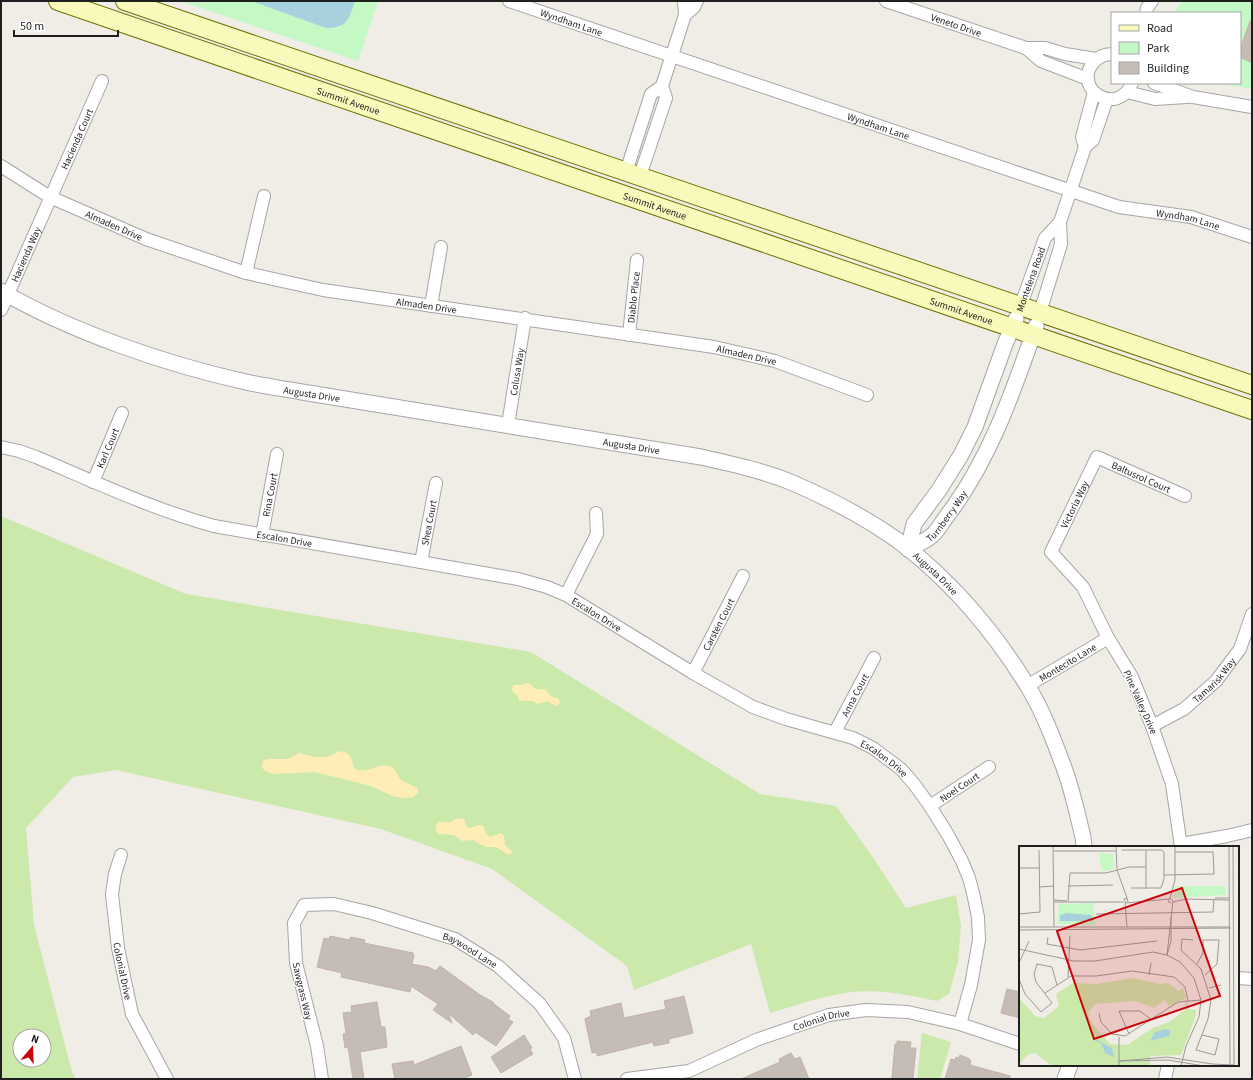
<svg xmlns="http://www.w3.org/2000/svg" width="1253" height="1080" font-family="'Source Sans 3',sans-serif">
  <style>
    .grass { fill: #cce9ac; fill-rule: evenodd }
    .sand { fill: #feedb6 }
    .park { fill: #c4f9c6 }
    .water { fill: #a7d2dd }
    .building { fill: #c5bcb5; stroke: #c1b2a8 }
    .lines { fill: none; stroke-linecap: round; stroke-linejoin: round }
    .minor-casing { stroke: #a6a6a6; stroke-width: 14 }
    .tertiary-casing { stroke: #a6a6a6; stroke-width: 17 }
    .secondary-casing { stroke: #6e7606; stroke-width: 20 }
    .minor { stroke: #fff; stroke-width: 12 }
    .tertiary { stroke: #fff; stroke-width: 15 }
    .secondary { stroke: #f8f9bb; stroke-width: 18 }
    .labels { text-anchor: middle; stroke-width: 3; stroke-linejoin: round; paint-order: stroke }
    .street-label { font-size: 10px; fill: #1f1f1f; stroke: #fff }
    .inset-road { fill: none; stroke: #9c9a96; stroke-width: 1 }
    .view { fill: #cc0309; fill-opacity: 0.15; stroke: #cc0309; stroke-width: 2 }
    .inset-edge { fill: none; stroke: #1f1f1f; stroke-width: 2 }
  </style>
  <rect width="100%" height="100%" fill="#f0ece6"/>
  <!-- grass -->
  <path class="grass" d="M1,516L186,594L531,652L760,794L836,806L872,856L906,908L956,895L961,926L958,962L949,994L937,1001C909,995 880,989 851,992C824,996 796,1005 770,1013L751,944L634,990L627,966L492,869L381,829L116,770L73,777L26,828L34,925L72,1072L76,1079H1ZM20,1036H44V1060H20Z
    M922,1033L951,1042L940,1079H917Z"/>
  <!-- sand -->
  <path class="sand" d="M526,683L531,684C535,691 539,689 545,689L551,696L559,699L560,703L556,706L547,701L538,704L532,701H524L519,700L517,695L512,691L513,685H522Z
    M340,751C351,752 352,759 354,768C366,776 377,762 390,766C396,768 397,776 401,780C407,784 413,785 418,789V793L413,797L407,798L395,797L371,786L315,772L273,774L267,772L262,768L263,761L267,759H288L299,753L315,757H327Z
    M456,818L464,819L467,827L470,828L478,825L483,826L487,835L490,837L501,833L504,836L505,845L513,852L509,855L496,847H486L473,840L462,841L454,835L438,834L436,831V825L438,822C450,821 447,826 456,818Z"/>
  <!-- park -->
  <path class="park" d="M180,1H378L358,61Z
    M1182,1H1252V89L1216,83H1240V13H1174Z"/>
  <!-- water -->
  <path class="water" d="M251,1H355C349,19 348,28 326,28Z"/>
  <!-- building -->
  <path class="building" d="M1250,21H1252V63L1240,57V50Z
    M330,936L349,940L351,937L365,940L364,943L413,953V954L414,955L412,964L428,967L436,971L440,966L480,995L493,1002L494,1004L510,1016L508,1019L513,1022L496,1046L475,1032L473,1035L448,1013L452,1023L433,1010L438,1004L411,986L410,992L341,977L342,973L317,967L324,938L329,939Z
    M1007,989L1020,992V1018L1001,1013Z
    M684,996L693,1033L669,1039V1043L654,1046L653,1042L597,1056V1052L592,1053L585,1019L591,1016L590,1011L621,1003L624,1018L666,1009L664,1001Z
    M377,1002L381,1027H385L387,1047L360,1052L364,1079H353L348,1047L345,1048L343,1034L346,1033L343,1013L352,1012L351,1006Z
    M524,1035L532,1048L530,1049L533,1054L501,1073L491,1057Z
    M897,1041L911,1042L910,1048H916L913,1079L892,1078L895,1044H897Z
    M461,1046L472,1075L462,1079H395L392,1064L412,1061H413L414,1065Z
    M791,1053L795,1059L800,1057L809,1079H741L780,1062L779,1059Z
    M960,1055L970,1059L969,1060L971,1061L970,1065L1010,1076V1079H945L951,1059L955,1060L956,1057L959,1058Z"/>
  <g class="lines">
    <!-- minor casing -->
    <g class="minor-casing">
      <g id="minor">
        <path id="s1" d="M509,1L1119,207L1191,217L1252,237"/>
        <path id="s2" d="M886,1L1026,48H1045L1065,54L1096,59"/>
        <path d="M1146,13L1147,8L1152,1"/>
        <path d="M685,15L694,7L697,1"/>
        <path d="M1026,48L1041,61L1088,79"/>
        <path d="M1112,54C1104,54 1098,57 1093,63C1072,89 1118,118 1132,83"/>
        <path d="M1154,83L1193,97L1252,107"/>
        <path d="M1127,92L1155,99L1187,97"/>
        <path d="M1085,147L1082,137L1094,92"/>
        <path id="s3" d="M1,166L50,197L146,239L246,273L323,290L714,347L775,361L867,395"/>
        <path d="M626,172L651,94L662,86"/>
        <path d="M640,176L666,98L662,86L685,15L684,1"/>
        <path d="M246,273L264,196"/>
        <path d="M431,306L441,247"/>
        <path id="s4" d="M1,310L102,81"/>
        <path id="s5" d="M1018,313L1045,238L1060,222L1085,147L1093,140L1107,99"/>
        <path d="M1038,319L1061,244L1060,222"/>
        <path id="s6" d="M629,335L637,260"/>
        <path id="s7" d="M508,425L525,318"/>
        <path id="s8" d="M1,447L19,451L36,457C95,482 152,509 214,526L518,579L547,587L566,595L693,673L739,699L753,707L786,719L853,738L873,748L901,769L914,784L930,806L948,835L962,861L969,878L973,893L978,917L979,940L971,985L960,1024"/>
        <path id="s9" d="M93,482L122,413"/>
        <path id="s10" d="M262,535L277,454"/>
        <path id="s11" d="M421,562L436,483"/>
        <path d="M566,595L597,534L596,513"/>
        <path id="s12" d="M693,673L743,576"/>
        <path id="s13" d="M1027,686L1108,638"/>
        <path id="s14" d="M1152,726L1184,709L1216,681L1240,649L1252,614"/>
        <path id="s15" d="M835,732L874,658"/>
        <path id="s16" d="M930,806L989,767"/>
        <path d="M1181,844L1227,836L1252,830"/>
        <path id="s17" d="M1181,847L1172,784L1152,726L1132,677L1108,638L1083,587L1051,552L1097,457L1185,496"/>
        <path id="s18" d="M121,855L115,874L112,894L118,948L132,1014L167,1079"/>
        <path d="M1238,978L1252,979"/>
        <path id="s19" d="M322,1079L317,1046L296,963L294,923L304,905L334,904L372,913L455,939L498,966L540,1004L564,1038L575,1079"/>
        <path id="s20" d="M627,1079L689,1071L756,1040L829,1015L866,1010L908,1012L960,1024L1020,1044"/>
        <path d="M1165,1079L1168,1065"/>
      </g>
    </g>
    <!-- tertiary casing -->
    <g class="tertiary-casing">
      <g id="tertiary">
        <path id="s21" d="M1,291C72,332 165,364 246,382C264,386 284,389 302,392L701,457C732,464 764,471 793,483C832,500 876,523 909,549C955,586 996,635 1027,685C1042,709 1053,738 1063,765C1072,788 1077,813 1083,837L1084,847"/>
        <path id="s22" d="M908,549C915,545 924,542 930,537C937,533 942,522 947,516C990,459 1013,392 1036,326"/>
        <path d="M908,549L914,524L939,490L961,455L975,427L1005,344L1016,319"/>
        <path d="M1065,1079L1070,1065"/>
      </g>
    </g>
    <!-- secondary casing -->
    <g class="secondary-casing">
      <g id="secondary">
        <path id="s23" d="M58,1L1252,410"/>
        <path d="M125,1L1252,385"/>
      </g>
    </g>
    <!-- minor -->
    <use href="#minor" class="minor"/>
    <!-- tertiary -->
    <use href="#tertiary" class="tertiary"/>
    <!-- secondary -->
    <use href="#secondary" class="secondary"/>
  </g>
  <g class="labels">
    <!-- street labels -->
    <g class="street-label">
      <text dy="4" stroke="none"><textPath href="#s1" startOffset="66">Wyndham Lane</textPath></text>
      <text dy="4" stroke="none"><textPath href="#s2" startOffset="74">Veneto Drive</textPath></text>
      <text dy="4" stroke="none"><textPath href="#s23" startOffset="307">Summit Avenue</textPath></text>
      <text dy="4" stroke="none"><textPath href="#s1" startOffset="390">Wyndham Lane</textPath></text>
      <text dy="4" stroke="none"><textPath href="#s4" startOffset="187">Hacienda Court</textPath></text>
      <text dy="4" stroke="none"><textPath href="#s23" startOffset="631">Summit Avenue</textPath></text>
      <text dy="4" stroke="none"><textPath href="#s1" startOffset="714">Wyndham Lane</textPath></text>
      <text dy="4" stroke="none"><textPath href="#s3" startOffset="128">Almaden Drive</textPath></text>
      <text dy="4" stroke="none"><textPath href="#s4" startOffset="61">Hacienda Way</textPath></text>
      <text dy="4" stroke="none"><textPath href="#s5" startOffset="36">Montelena Road</textPath></text>
      <text dy="4" stroke="none"><textPath href="#s6" startOffset="38">Diablo Place</textPath></text>
      <text dy="4" stroke="none"><textPath href="#s3" startOffset="452">Almaden Drive</textPath></text>
      <text dy="4" stroke="none"><textPath href="#s23" startOffset="955">Summit Avenue</textPath></text>
      <text dy="4" stroke="none"><textPath href="#s3" startOffset="776">Almaden Drive</textPath></text>
      <text dy="4" stroke="none"><textPath href="#s7" startOffset="54">Colusa Way</textPath></text>
      <text dy="4" stroke="none"><textPath href="#s21" startOffset="329">Augusta Drive</textPath></text>
      <text dy="4" stroke="none"><textPath href="#s21" startOffset="653">Augusta Drive</textPath></text>
      <text dy="4" stroke="none"><textPath href="#s9" startOffset="37">Karl Court</textPath></text>
      <text dy="4" stroke="none"><textPath href="#s17" startOffset="482">Baltusrol Court</textPath></text>
      <text dy="4" stroke="none"><textPath href="#s10" startOffset="41">Rina Court</textPath></text>
      <text dy="4" stroke="none"><textPath href="#s17" startOffset="381">Victoria Way</textPath></text>
      <text dy="4" stroke="none"><textPath href="#s22" startOffset="52">Turnberry Way</textPath></text>
      <text dy="4" stroke="none"><textPath href="#s11" startOffset="40">Shea Court</textPath></text>
      <text dy="4" stroke="none"><textPath href="#s8" startOffset="299">Escalon Drive</textPath></text>
      <text dy="4" stroke="none"><textPath href="#s21" startOffset="989">Augusta Drive</textPath></text>
      <text dy="4" stroke="none"><textPath href="#s8" startOffset="623">Escalon Drive</textPath></text>
      <text dy="4" stroke="none"><textPath href="#s12" startOffset="55">Carsten Court</textPath></text>
      <text dy="4" stroke="none"><textPath href="#s13" startOffset="47">Montecito Lane</textPath></text>
      <text dy="4" stroke="none"><textPath href="#s14" startOffset="78">Tamarisk Way</textPath></text>
      <text dy="4" stroke="none"><textPath href="#s15" startOffset="42">Anna Court</textPath></text>
      <text transform="translate(1141 702) rotate(66)" y="4">Pine Valley Drive</text>
      <text dy="4" stroke="none"><textPath href="#s8" startOffset="947">Escalon Drive</textPath></text>
      <text dy="4" stroke="none"><textPath href="#s16" startOffset="35">Noel Court</textPath></text>
      <text dy="4" stroke="none"><textPath href="#s19" startOffset="354">Baywood Lane</textPath></text>
      <text dy="4" stroke="none"><textPath href="#s18" startOffset="118">Colonial Drive</textPath></text>
      <text transform="translate(303 991) rotate(77)" y="4">Sawgrass Way</text>
      <text dy="4" stroke="none"><textPath href="#s20" startOffset="205">Colonial Drive</textPath></text>
    </g>
  </g>
  <!-- overview -->
  <g transform="translate(1019 846)">
    <rect width="220" height="220" fill="#f0ece6"/>
    <path d="M114,132L141,138L149,137L160,145L164,142L167,152L150,160L146,154L135,162L117,155L76,158L69,167L73,177L91,198L108,199L134,182L152,175L167,163L166,157H169V163L177,164V169L162,209L131,210V220H33L16,207L10,208L0,218V152L16,170L25,172L40,160L37,148L54,137L77,138Z" fill="#cce9ac"/>
    <path d="M80,7L94,8L95,23L83,25ZM157,40H206L207,49L155,52ZM74,57L76,79L38,78L40,58Z" fill="#c4f9c6"/>
    <path d="M48,67L72,69L74,75H41V69ZM146,183L152,185L150,190L131,195L136,186ZM77,193L93,202L95,211L86,207L82,197L76,195Z" fill="#a7d2dd"/>
    <path class="inset-road" d="M34,0L35,81M97,0L98,24L108,52M210,0L211,220M214,0L215,220M103,4H143L145,6V33L142,42H112M127,4V43M35,5H97M0,22H20M145,29L195,28L194,6H156M49,40L94,39M20,41L35,40M151,52L156,34V0M196,52H210M35,54L48,55M49,55L51,27H87L110,21H127M35,56H105M109,56L108,52L105,53L107,57L150,53M154,56L167,53L210,54M106,57L108,81M0,68L21,66L20,4M77,68L194,66L195,53M0,81H211M0,84L212,82M29,91L28,98L61,104L138,95M174,94L163,93L162,104L182,123L192,154L189,173L177,204L196,209L200,193L183,189M0,103L55,115H76L134,106L148,109L161,116L175,132L182,154L180,171L167,200L162,220M148,109L154,55L151,52L149,55L152,57M148,109L152,95V71M0,117L10,95M178,118L184,107V94H200L198,118L186,129M130,129L132,117M49,131L51,90M0,133L6,148L22,166L33,157L17,136L15,128L18,118L33,121L38,139M190,142L202,139M26,147L52,130H77L113,125L155,131L166,141L169,155M80,167L82,176L93,188L106,190L159,156L182,154M110,188L100,165H121L133,174M100,191V220M100,215L148,211L193,218L215,219M100,215L149,214L185,220"/>
    <path class="view" d="M163,42L201,150L75,193L38,85Z"/>
    <rect width="220" height="220" class="inset-edge"/>
  </g>
  <!-- border -->
  <rect width="1253" height="1080" fill="none" stroke="#1f1f1f" stroke-width="4"/>
  <!-- legend -->
  <rect x="1111" y="12" width="130" height="72" fill="#ffffff" stroke="#a5a5a5"/>
  <rect x="1119" y="25" width="20" height="6" fill="#f8f9bb" stroke="#a5a5a5"/>
  <text x="1147" y="32" font-size="12" fill="#1f1f1f">Road</text>
  <rect x="1119" y="42" width="20" height="12" fill="#c4f9c6" stroke="#a5a5a5"/>
  <text x="1147" y="52" font-size="12" fill="#1f1f1f">Park</text>
  <rect x="1119" y="62" width="20" height="12" fill="#c5bcb5" stroke="#a5a5a5"/>
  <text x="1147" y="72" font-size="12" fill="#1f1f1f">Building</text>
  <!-- north arrow -->
  <g transform="translate(32 1048) rotate(19)"><circle r="19" fill="#ffffff" stroke="#a5a5a5"/>
  <path d="M0-3L7 15L0 10L-7 15Z" fill="#cc0309"/>
  <text y="-6" font-size="11" font-weight="bold" text-anchor="middle" fill="#1f1f1f">N</text>
  </g>
  <!-- scale -->
  <path d="M14 30v6h104v-6" fill="none" stroke="#1f1f1f" stroke-width="2"/>
  <text x="20" y="30" font-size="12" fill="#1f1f1f" stroke="#ffffff" stroke-width="3" paint-order="stroke">50 m</text>
</svg>
